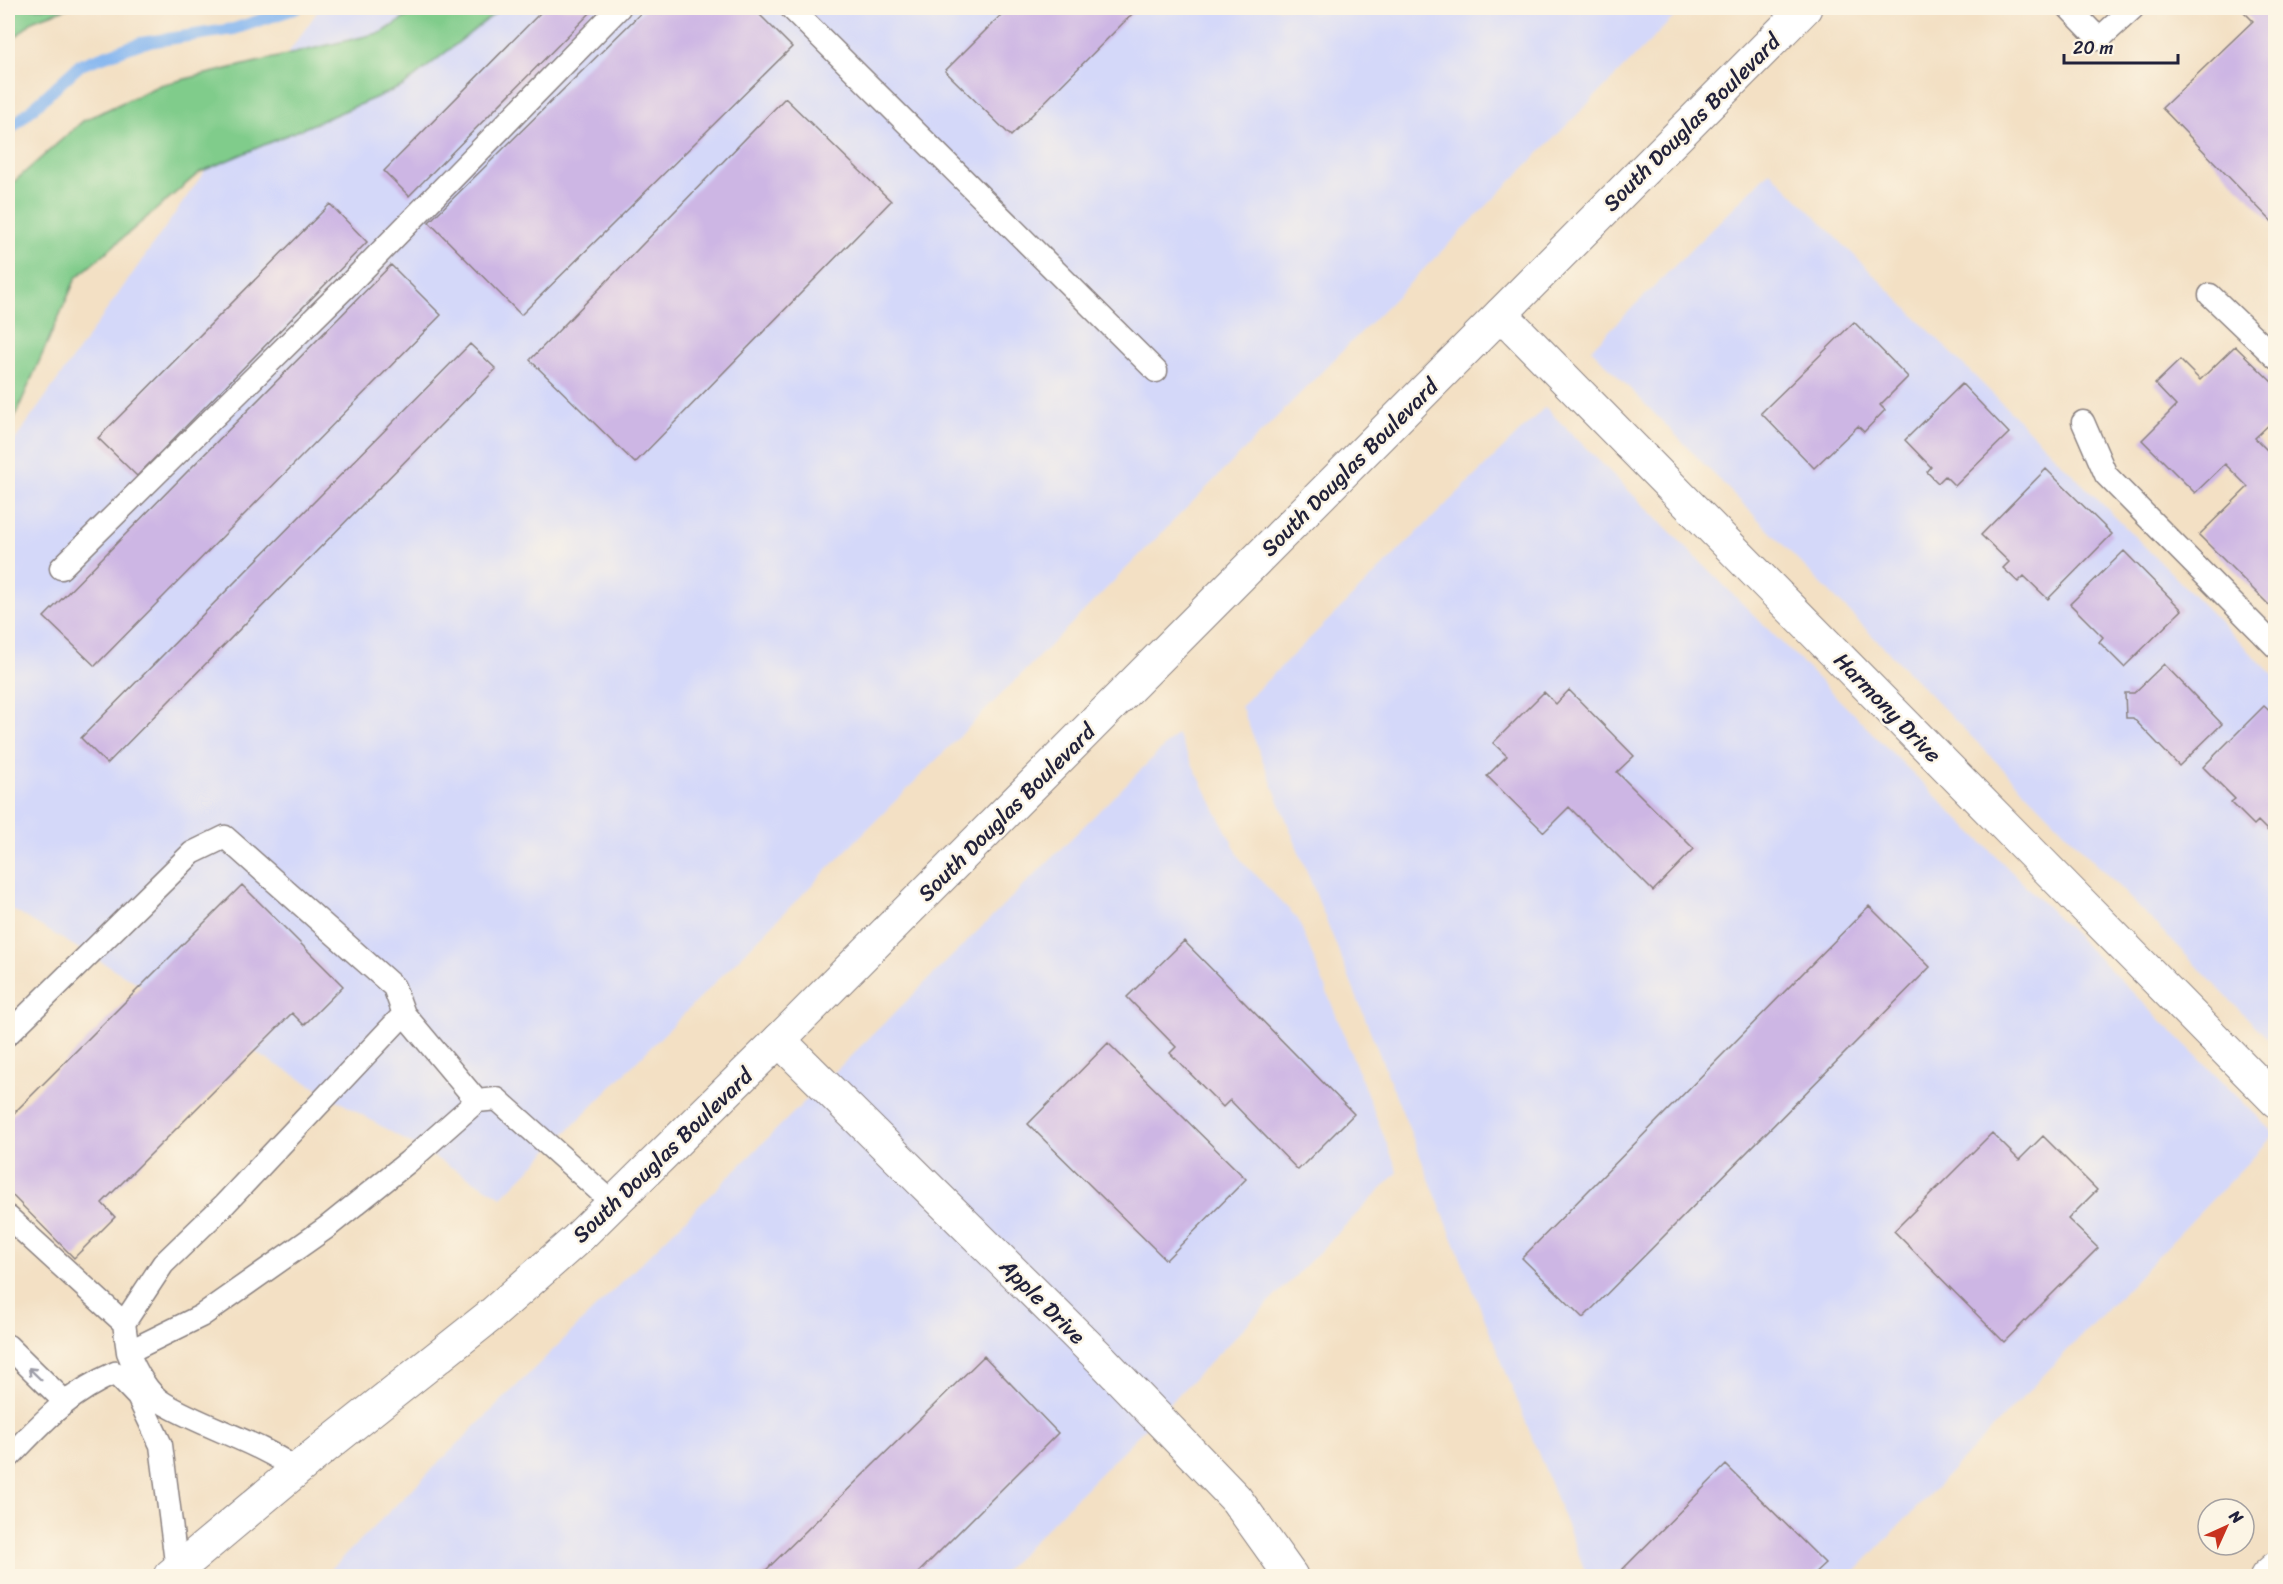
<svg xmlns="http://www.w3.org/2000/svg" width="2283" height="1584" font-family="Sriracha,sans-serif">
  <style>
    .built { fill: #d4d8f9 }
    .green { fill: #80cc8b; stroke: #517763; stroke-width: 1.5 }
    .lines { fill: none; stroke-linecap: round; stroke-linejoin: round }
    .stream { stroke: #83b5f0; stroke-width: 12 }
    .building { fill: #cdb6e4 }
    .service-casing { stroke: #8a8180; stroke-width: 25 }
    .minor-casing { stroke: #8a8180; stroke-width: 35 }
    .primary-casing { stroke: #8a8180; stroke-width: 35 }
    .service { stroke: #fff; stroke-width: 22 }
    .minor { stroke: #fff; stroke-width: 33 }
    .primary { stroke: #fff; stroke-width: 33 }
    .oneway { stroke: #9c9ca7 }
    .labels { text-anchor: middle; stroke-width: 5; stroke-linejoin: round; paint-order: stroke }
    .street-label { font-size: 22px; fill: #22223b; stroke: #fcf5e5 }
  </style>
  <rect width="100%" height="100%" fill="#fcf5e5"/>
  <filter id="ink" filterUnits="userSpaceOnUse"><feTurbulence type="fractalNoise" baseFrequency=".0167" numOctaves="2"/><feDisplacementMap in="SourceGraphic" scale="12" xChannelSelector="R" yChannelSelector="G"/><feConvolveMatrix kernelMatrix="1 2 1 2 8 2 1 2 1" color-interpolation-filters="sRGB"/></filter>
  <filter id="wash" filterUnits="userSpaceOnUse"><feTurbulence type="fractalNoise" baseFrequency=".008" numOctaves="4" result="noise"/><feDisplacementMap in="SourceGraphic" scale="24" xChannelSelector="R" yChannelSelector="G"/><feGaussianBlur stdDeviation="1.35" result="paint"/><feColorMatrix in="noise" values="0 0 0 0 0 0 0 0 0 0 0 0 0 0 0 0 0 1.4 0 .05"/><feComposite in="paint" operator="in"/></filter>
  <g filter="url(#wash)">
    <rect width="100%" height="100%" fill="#f3e0c4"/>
    <!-- built -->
    <path class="built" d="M320,8H1683L502,1197L8,907V450Z
      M1770,171L2275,677V1046L1591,349Z
      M1545,407L2275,1134L1851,1576H1587L1241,706Z
      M1177,734L1241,860L1298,919L1398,1172L999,1576H324Z"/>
    <!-- green -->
    <path class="green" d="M8,8H68L34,20L8,44Z
      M420,8H502L403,86L200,172L76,278L8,432V187L83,121L160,85L383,32Z"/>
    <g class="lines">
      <!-- stream -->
      <path class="stream" d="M8,131L80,65L141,43L234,29L297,8"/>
    </g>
    <g id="blocks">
      <!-- building -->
      <path class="building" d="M545,8H595L409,196L384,171Z
        M646,8H753L792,47L521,315L429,222Z
        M1008,8H1138L1011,136L945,71Z
        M2240,8H2276V226L2162,108L2253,21Z
        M785,98L891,201L635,463L530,360Z
        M330,204L367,242L137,476L98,438Z
        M391,265L441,315L95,666L44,617Z
        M1854,322L1908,377L1880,405L1885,410L1864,432L1858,426L1814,468L1761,413Z
        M470,344L496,369L107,764L81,738Z
        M2235,346L2276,386V418L2255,438L2276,459V612L2199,535L2248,487L2225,464L2195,493L2142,440L2176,406L2155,384L2180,360L2200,380Z
        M1962,384L2009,433L1955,486L1945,476L1938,483L1927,472L1931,467L1905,440Z
        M2046,469L2112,534L2048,599L2024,576L2018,582L2003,568L2009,562L1981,535Z
        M2124,551L2182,610L2124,667L2099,642L2103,637L2070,604Z
        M2164,664L2222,724L2179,766L2133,718H2126L2125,693H2134Z
        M1569,690L1634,756L1617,772L1694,849L1653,891L1569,807L1544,832L1487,776L1507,756L1493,743L1544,692L1556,704Z
        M2264,706L2276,717V839L2258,821L2254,825L2231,802L2235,799L2203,767Z
        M242,885L343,986L304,1025L292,1013L102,1203L115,1217L74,1258L8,1191V1119Z
        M1869,906L1930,967L1583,1318L1522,1258Z
        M1184,941L1354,1114L1298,1170L1230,1100L1223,1107L1170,1053L1176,1047L1127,997Z
        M1108,1043L1246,1179L1166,1260L1028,1124Z
        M1992,1133L2019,1160L2043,1136L2097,1190L2068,1219L2098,1248L2004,1342L1894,1231Z
        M984,1356L1058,1433L915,1576H760Z
        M1726,1465L1825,1563L1811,1576H1616Z"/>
    </g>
  </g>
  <g filter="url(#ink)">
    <use href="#blocks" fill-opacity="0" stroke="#8a8180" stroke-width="1.5"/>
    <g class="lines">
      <!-- service casing -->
      <g class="service-casing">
        <path id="service" d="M791,8L1156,371
          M2069,8L2099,39L2133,8
          M2210,295L2276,358
          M2083,422L2106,475L2276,647
          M61,568L351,282L619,8
          M404,1014L477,1101
          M8,1034L192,853L225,837L394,987L404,1014L223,1206L163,1264L124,1323
          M8,1217L124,1323L128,1352L201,1316L326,1228L408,1162L477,1101L497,1099L613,1203
          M8,1346L64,1401
          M128,1352C135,1370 148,1395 165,1404C208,1429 257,1441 297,1470
          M8,1458C43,1422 67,1394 115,1373L138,1397L161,1445L177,1570"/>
      </g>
      <!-- minor casing -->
      <g class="minor-casing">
        <path id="minor" d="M1501,314L2276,1101
          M779,1040L1101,1359L1236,1499L1291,1576
          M2267,1576L2276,1568"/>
      </g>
      <!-- primary casing -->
      <g class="primary-casing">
        <path id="primary" d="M170,1576L311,1458L491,1315L577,1239L779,1040L1805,8"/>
      </g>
      <!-- service -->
      <use href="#service" class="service"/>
      <!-- minor -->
      <use href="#minor" class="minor"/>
      <!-- primary -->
      <use href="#primary" class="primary"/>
    </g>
    <!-- one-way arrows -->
    <defs><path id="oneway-shaft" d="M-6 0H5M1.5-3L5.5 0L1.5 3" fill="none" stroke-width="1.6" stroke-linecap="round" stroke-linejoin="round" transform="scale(1.5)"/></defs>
    <use class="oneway" href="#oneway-shaft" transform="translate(35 1374) rotate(-136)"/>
  </g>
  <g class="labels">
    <!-- street labels -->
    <g class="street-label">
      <text transform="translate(1691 122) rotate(-45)" y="8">South Douglas Boulevard</text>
      <text transform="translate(1349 467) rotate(-45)" y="8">South Douglas Boulevard</text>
      <text transform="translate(1888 707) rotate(46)" y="8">Harmony Drive</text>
      <text transform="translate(1006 812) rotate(-45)" y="8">South Douglas Boulevard</text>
      <text transform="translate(662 1155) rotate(-44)" y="8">South Douglas Boulevard</text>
      <text transform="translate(1043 1301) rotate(45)" y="8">Apple Drive</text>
    </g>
  </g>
  <!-- margin -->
  <rect width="2283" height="1584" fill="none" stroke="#fcf5e5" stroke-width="30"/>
  <!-- north arrow -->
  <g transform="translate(2226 1527) rotate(45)"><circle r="28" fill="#fcf5e5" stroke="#a5a1a1" stroke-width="1.5"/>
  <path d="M0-4.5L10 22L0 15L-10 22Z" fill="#c8321e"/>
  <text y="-9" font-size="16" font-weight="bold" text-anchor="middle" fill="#22223b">N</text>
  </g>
  <!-- scale -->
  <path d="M2064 54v9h114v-9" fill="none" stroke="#22223b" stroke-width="3"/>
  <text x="2073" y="54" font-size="18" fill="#22223b" stroke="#fcf5e5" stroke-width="4.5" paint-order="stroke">20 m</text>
</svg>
